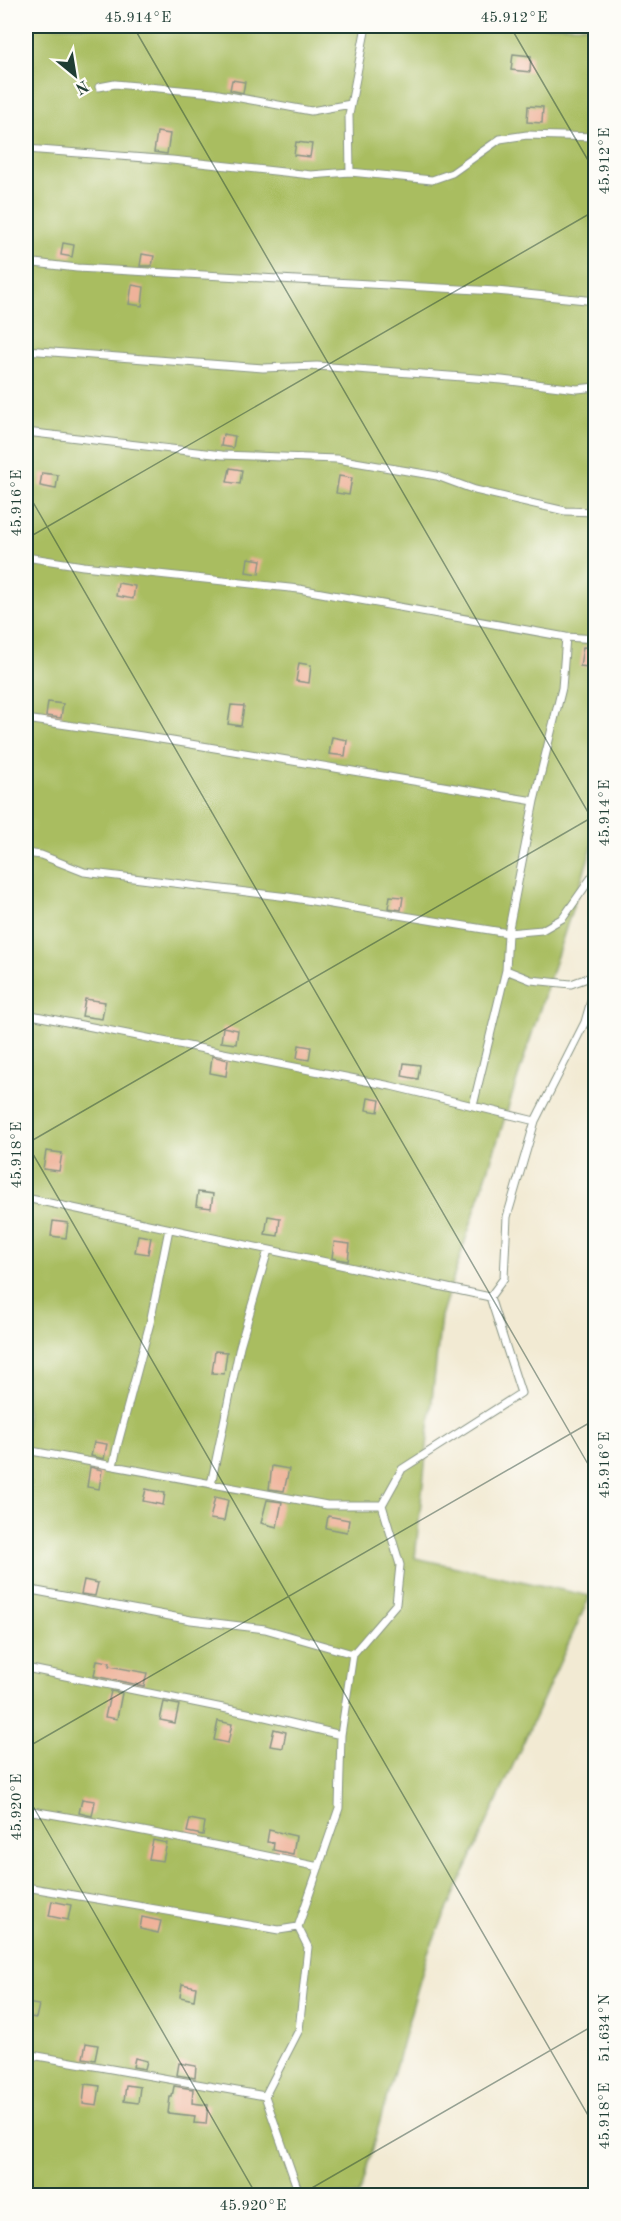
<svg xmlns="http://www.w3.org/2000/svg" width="621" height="2221" font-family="'Old Standard TT',serif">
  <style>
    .green { fill: #a9bd61; stroke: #647d4a; stroke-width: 1.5 }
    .building { fill: #efb29a }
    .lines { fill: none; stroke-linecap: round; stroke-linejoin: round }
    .lane-casing { stroke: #889484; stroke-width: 9 }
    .lane { stroke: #fff; stroke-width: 7 }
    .ticks { fill: none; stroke: #1f3d34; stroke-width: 1.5; stroke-opacity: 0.45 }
    .neatline { fill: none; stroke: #1f3d34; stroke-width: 2 }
    .ticks-label { font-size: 15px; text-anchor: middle; fill: #1f3d34 }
  </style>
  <rect width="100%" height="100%" fill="#fdfcf7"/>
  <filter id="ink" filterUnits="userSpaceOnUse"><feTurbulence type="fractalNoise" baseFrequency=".0167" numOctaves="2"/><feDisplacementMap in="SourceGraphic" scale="12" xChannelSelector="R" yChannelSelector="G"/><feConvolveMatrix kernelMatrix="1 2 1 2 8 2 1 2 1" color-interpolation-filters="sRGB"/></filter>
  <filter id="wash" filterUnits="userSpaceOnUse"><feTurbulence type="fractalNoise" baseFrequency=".008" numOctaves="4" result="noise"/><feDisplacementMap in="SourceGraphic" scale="24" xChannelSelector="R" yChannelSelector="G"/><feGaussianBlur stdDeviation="1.35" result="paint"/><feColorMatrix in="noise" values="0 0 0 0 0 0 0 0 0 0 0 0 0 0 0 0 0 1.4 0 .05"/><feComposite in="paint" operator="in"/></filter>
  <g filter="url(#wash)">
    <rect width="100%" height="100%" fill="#f2ead3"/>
    <!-- green -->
    <path class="green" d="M26,26H595V838L441,1316L415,1558L590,1596L428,1952L359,2195L26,2196Z"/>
    <g id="blocks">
      <!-- building -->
      <path class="building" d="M513,54L531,56L530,72L511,70Z
        M232,80L245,82L243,93L230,90Z
        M528,106L543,107L542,123L527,122Z
        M157,132L170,134L167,154L154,152Z
        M296,142L312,144L310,157L294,155Z
        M63,243L74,245L72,257L61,255Z
        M142,254L154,256L152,266H140Z
        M132,285L144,287L142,306L129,304Z
        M223,434L235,436L233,448L221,446Z
        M230,468L242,470L240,484L227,482Z
        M42,473L58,475L56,489L40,486Z
        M339,476L352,478L349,495L336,493Z
        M248,558L261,560L259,574L246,572Z
        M118,583L135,586L133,599L116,596Z
        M583,647L596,648V668L580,666Z
        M299,663L311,665L309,683L296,681Z
        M48,702L63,704L61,718L46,716Z
        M231,705L244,706L241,726L228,724Z
        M332,737L347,740L345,756L329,754Z
        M390,896L403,897L401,910L388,908Z
        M85,999L105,1002L102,1019L82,1016Z
        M223,1027L238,1030L236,1044L221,1042Z
        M299,1045L311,1047L309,1060L297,1058Z
        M212,1056L228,1060L226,1076L210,1073Z
        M404,1063L420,1065L418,1079L402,1076Z
        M368,1098L380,1100L378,1112L366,1110Z
        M46,1151L62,1153L59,1171L43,1169Z
        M198,1192L213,1194L211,1208L196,1206Z
        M268,1216L280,1218L278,1236L265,1234Z
        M53,1221L68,1223L66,1238L51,1236Z
        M138,1235L151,1237L148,1254L135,1252Z
        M334,1242L350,1244L348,1261L332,1258Z
        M215,1351L227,1352L224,1374L212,1373Z
        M94,1442L107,1444L104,1459L91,1456Z
        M272,1466L289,1469L284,1491L269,1489Z
        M90,1467L102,1470L99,1489L87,1487Z
        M146,1489L165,1493L163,1505L143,1501Z
        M215,1497L228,1500L224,1521L210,1519Z
        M267,1500L282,1502L277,1527L261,1523Z
        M328,1516L349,1520L347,1532L326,1528Z
        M84,1580L98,1583L95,1596L81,1594Z
        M97,1660L110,1662L109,1666L147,1673L144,1686L94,1676Z
        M111,1691L122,1693L117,1719L105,1717Z
        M164,1702L179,1705L175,1723L160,1720Z
        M218,1721L232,1724L228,1743L214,1740Z
        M274,1729L286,1732L283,1748L270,1746Z
        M82,1799L95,1801L92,1816L79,1813Z
        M190,1819L205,1822L203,1835L187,1832Z
        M269,1830L296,1836L293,1854L273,1850L274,1843L267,1842Z
        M153,1840L167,1843L163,1861L149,1859Z
        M52,1901L71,1905L68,1920L49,1916Z
        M142,1917L161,1921L158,1933L140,1929Z
        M182,1984L196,1987L194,2000L180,1997Z
        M26,2003L39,2005L36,2018L26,2016Z
        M86,2043L98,2045L95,2060L83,2058Z
        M135,2058L147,2061L145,2069L133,2067Z
        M179,2063L196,2066L195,2078L177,2075Z
        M85,2084L100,2086L97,2106L83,2104Z
        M126,2085L140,2087L138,2103L124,2101Z
        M174,2086L193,2089L192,2103L208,2105L206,2124L194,2123L195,2116L168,2113L170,2097H172Z"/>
    </g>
  </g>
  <g filter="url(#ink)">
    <use href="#blocks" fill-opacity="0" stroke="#889484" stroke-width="1.5"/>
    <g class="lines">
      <!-- lane casing -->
      <g class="lane-casing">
        <path id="lane" d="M99,87L115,84L213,93L311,111L351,104
          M26,149L172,160L311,175L350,172L432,180L452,173L500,139L527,135L596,137
          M350,172L349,115L366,26
          M26,262L77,268L496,291L596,301
          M26,350L263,368L317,366L502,380L577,389L596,387
          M26,432L222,455L337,459L437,476L475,490L565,511L596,512
          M26,557L83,566L299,589L566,637L596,639
          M566,637L562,688L534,801L508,933L542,930L563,918L596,871
          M26,719L142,736L534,801
          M26,853L41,855L84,872L288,897L508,933L506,970L473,1106
          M506,970L531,980L571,984L596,975
          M26,1014L391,1086L535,1121
          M26,1198L490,1297
          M26,1450L327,1505H382
          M113,1466L118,1443L150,1323L169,1229
          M211,1484L240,1346L268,1250
          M26,1589L191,1620L265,1629L353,1654
          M26,1668L257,1715L341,1735
          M26,1810C124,1826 221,1846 319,1867
          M26,1887L279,1930L298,1927
          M26,2054L265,2096
          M300,2196L265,2096L299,2030L308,1947L298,1927L339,1808L341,1735L353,1654L396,1604L400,1565L382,1505L402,1469L521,1393L490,1297L504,1278L507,1217L535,1121L585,1022L596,983"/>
      </g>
      <!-- lane -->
      <use href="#lane" class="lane"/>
    </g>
  </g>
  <!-- ticks -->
  <path class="ticks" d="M133,26L596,826M510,26L596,174M26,490L596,1478M26,539L596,210M26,1142L596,2129M26,1144L596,815M26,1748L596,1419M26,1794L257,2196M298,2196L596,2024"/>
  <!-- margin -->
  <rect width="621" height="2221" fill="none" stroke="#fdfcf7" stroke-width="66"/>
  <!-- north arrow -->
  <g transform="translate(75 75) rotate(150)" stroke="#fdfcf7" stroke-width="4.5" paint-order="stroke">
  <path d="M0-4.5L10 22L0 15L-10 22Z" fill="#1f3d34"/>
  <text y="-9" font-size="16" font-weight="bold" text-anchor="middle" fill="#1f3d34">N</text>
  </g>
  <rect x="33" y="33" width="555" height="2155" class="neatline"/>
  <g class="ticks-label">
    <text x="138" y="22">45.914°E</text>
    <text x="514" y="22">45.912°E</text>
    <text transform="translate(604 161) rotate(-90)" y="5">45.912°E</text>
    <text transform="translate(16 503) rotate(-90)" y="5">45.916°E</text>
    <text transform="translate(604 813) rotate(-90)" y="5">45.914°E</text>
    <text transform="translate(16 1155) rotate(-90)" y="5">45.918°E</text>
    <text transform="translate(604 1465) rotate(-90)" y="5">45.916°E</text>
    <text transform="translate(16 1807) rotate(-90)" y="5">45.920°E</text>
    <text transform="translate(604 2028) rotate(-90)" y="5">51.634°N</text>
    <text transform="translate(604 2116) rotate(-90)" y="5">45.918°E</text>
    <text x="253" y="2210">45.920°E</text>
  </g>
</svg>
